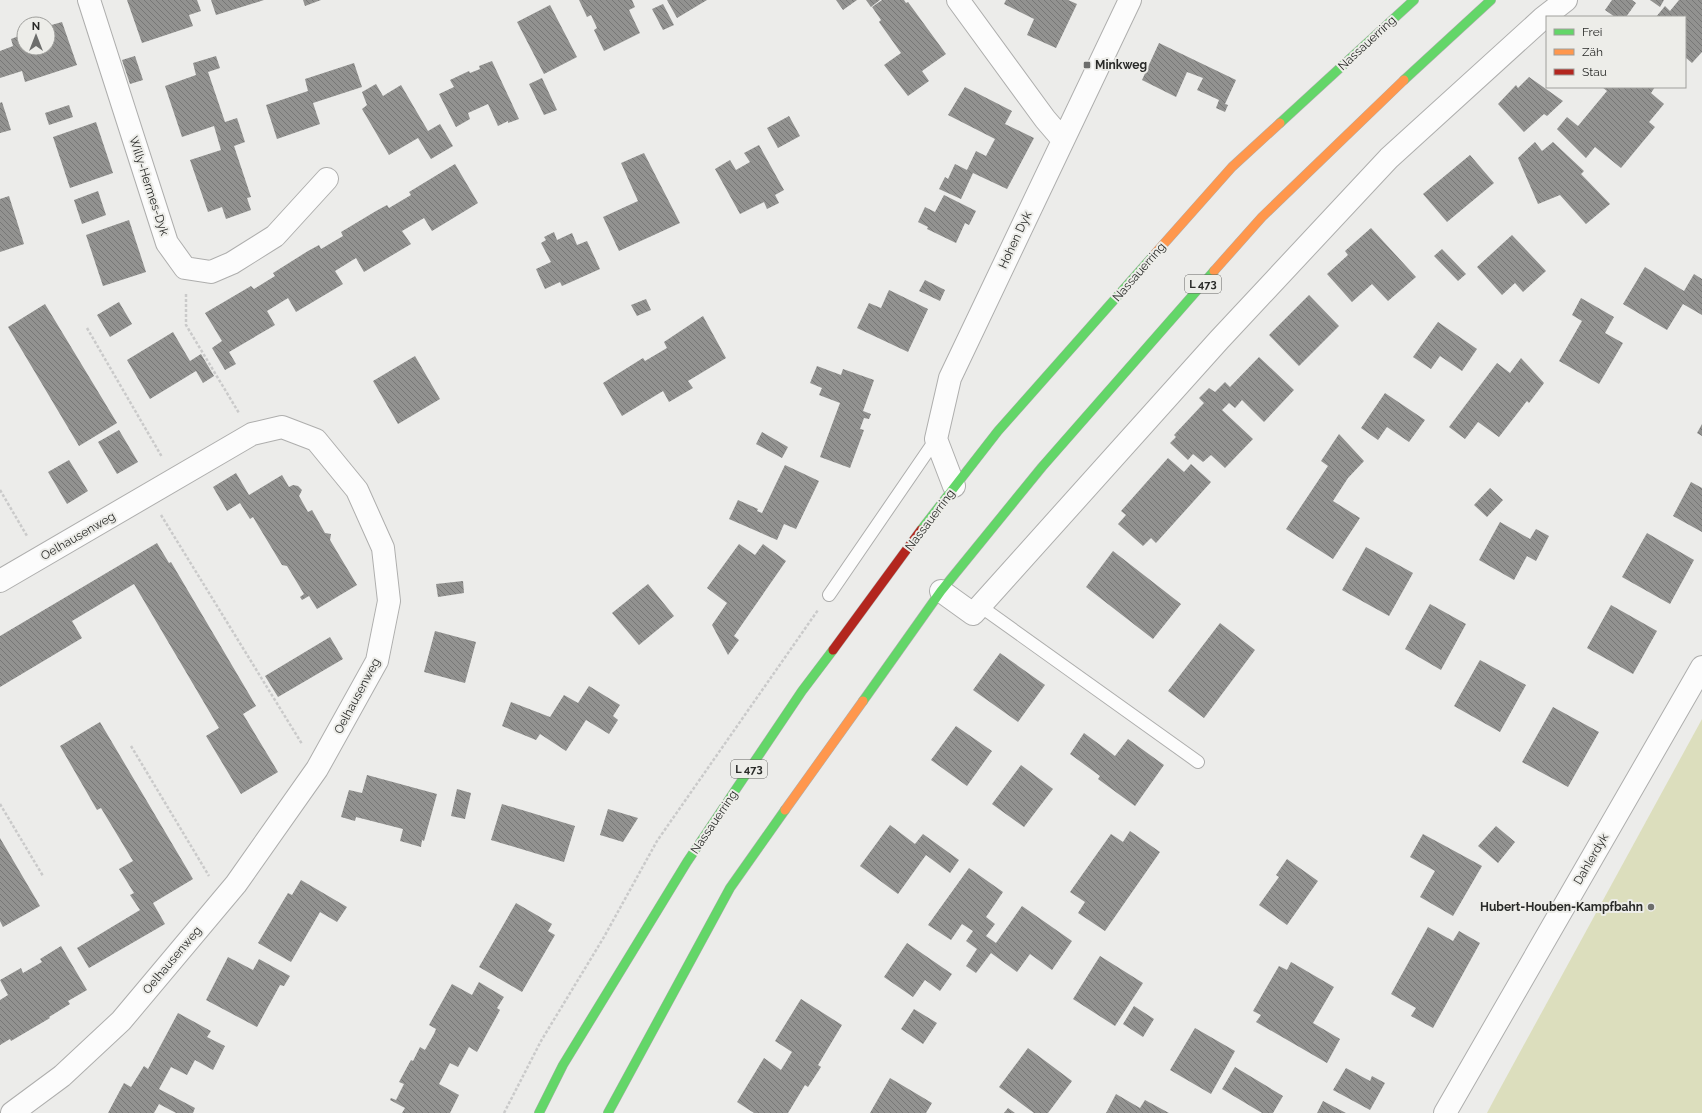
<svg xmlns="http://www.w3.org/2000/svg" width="1702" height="1113" font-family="Raleway,sans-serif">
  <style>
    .park { fill: #dcdebd }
    .building { fill: url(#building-back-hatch) }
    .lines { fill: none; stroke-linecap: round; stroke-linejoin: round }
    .lane-casing { stroke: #aeaead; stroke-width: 14 }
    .street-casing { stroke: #aeaead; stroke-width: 24 }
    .fast-casing { stroke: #aeaead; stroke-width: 10 }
    .slow-casing { stroke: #aeaead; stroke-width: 10 }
    .jam-casing { stroke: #aeaead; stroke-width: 10 }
    .path { stroke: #cacaca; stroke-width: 2.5; stroke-dasharray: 3 2; stroke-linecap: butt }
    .lane { stroke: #fcfcfc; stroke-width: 12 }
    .street { stroke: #fcfcfc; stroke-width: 22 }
    .fast { stroke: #63d668; stroke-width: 9 }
    .slow { stroke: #ff974d; stroke-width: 9 }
    .jam { stroke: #b3261e; stroke-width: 9 }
    .poi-dot { fill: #6d6e6c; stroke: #edede9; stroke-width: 1.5 }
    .labels { text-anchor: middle; stroke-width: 4; stroke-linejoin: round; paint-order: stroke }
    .shield { fill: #edede9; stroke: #646462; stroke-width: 1 }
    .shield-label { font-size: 11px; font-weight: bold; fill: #292a28 }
    .street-label { font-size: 12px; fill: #292a28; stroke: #edede9 }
    .poi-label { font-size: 12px; font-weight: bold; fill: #292a28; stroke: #edede9; text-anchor: start }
  </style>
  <defs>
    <pattern id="building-back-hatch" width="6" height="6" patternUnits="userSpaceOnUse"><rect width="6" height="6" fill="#929290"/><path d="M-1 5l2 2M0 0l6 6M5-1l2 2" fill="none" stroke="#777776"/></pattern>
  </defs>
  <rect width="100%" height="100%" fill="#ececea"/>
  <!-- park -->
  <path class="park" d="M1702,719V1113H1487L1496,1096Z"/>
  <!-- building -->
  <path class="building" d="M127,0H197L201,11L189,15L193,26L142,43Z
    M211,0H264L216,15Z
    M303,0H321L305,6Z
    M579,0H632L635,7L629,10L640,33L604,51L594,30L597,28L591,15L587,17Z
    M667,0H707L677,18Z
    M836,0H857L843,10Z
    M866,0H880L871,7Z
    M882,0H904L906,3L908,2L946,54L922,71L929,81L908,96L884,65L901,53L879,22L881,20L872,7Z
    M1006,0H1068L1077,4L1056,48L1027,35L1034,19L1004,4Z
    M1612,0H1632L1636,3L1626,17H1615L1605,10Z
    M1650,0H1664L1660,7Z
    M1679,0H1702V52L1692,63L1685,57V17H1656L1665,6L1670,11Z
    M663,4L674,25L663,30L652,9Z
    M550,5L577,57L544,74L517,22Z
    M62,22L77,65L25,82L22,71L0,78V51L13,46L11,39L24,34V48H48V26Z
    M1159,43L1236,80L1225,104L1228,105L1225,112L1216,108L1219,100L1197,90L1203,78L1187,72L1176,97L1142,80Z
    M135,56L143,80L130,84L122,60Z
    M216,56L220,68L208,72L225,122L237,118L245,142L234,146L251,197L247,198L251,210L226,219L222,207L208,212L190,160L221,150L214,126L182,137L165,86L196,75L193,63Z
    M492,61L519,119L508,123V121L498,126L488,104L468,113L470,119L456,127L439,94L454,87L450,80L469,71L470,73L480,69L479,66Z
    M354,63L362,87L313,103L320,124L277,139L266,105L308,91L305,79Z
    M1529,77L1563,101L1547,116L1544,114L1524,132L1498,104L1516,85L1518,88Z
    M542,78L557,110L544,115L529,84Z
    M376,84L383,96L401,85L428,131L440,124L453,146L431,159L418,138L389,155L362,109L367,105L362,92Z
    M965,87L1012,111L1005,124L1034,138L1007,189L973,173L961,199L939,189L945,177L948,179L955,164L967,170L976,151L986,156L995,139L948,115Z
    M1602,87H1655L1651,93L1664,104L1649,122L1655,127L1621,168L1595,147L1586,158L1557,129L1567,117L1578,126L1607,91Z
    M2,102L11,130L0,133V103Z
    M69,105L73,117L49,125L45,113Z
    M789,116L800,136L778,148L767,128Z
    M96,122L113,173L70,188L53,137Z
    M1535,142L1542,151L1553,142L1584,171L1581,174L1610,204L1586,224L1560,195L1538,204L1518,158Z
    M759,145L784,190L775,195L779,203L767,209L764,202L740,214L715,169L730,160L736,170L750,162L744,153Z
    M644,153L680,223L619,251L603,217L638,201L621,163Z
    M1470,155L1494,183L1447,222L1423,194Z
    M455,164L478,203L432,231L424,218L402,231L411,244L364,272L356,258L335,271L343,284L296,312L288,298L267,311L275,325L229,352L236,364L225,370L212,348L222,341L205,313L251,286L254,289L275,276L273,273L308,251L319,245L321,249L343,236L341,232L376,211L387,205L389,208L411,195L409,192Z
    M98,191L106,215L82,224L74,200Z
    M944,195L976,211L969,225L965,223L956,243L927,229L928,227L918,222L925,207L935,212Z
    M9,196L24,244L0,252V199Z
    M129,220L146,272L103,286L86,235Z
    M1371,228L1416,277L1388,301L1372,284L1352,302L1327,274L1348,255L1345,251Z
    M554,232L557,240L572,233L577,245L587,241L600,269L562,286L560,282L545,289L536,269L551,262L541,243L546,240L544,237Z
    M1512,235L1546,271L1523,292L1515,283L1502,295L1477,267Z
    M1442,249L1466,274L1458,281L1434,256Z
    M1645,267L1684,291L1694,274L1702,279V315L1683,304L1667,330L1623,304Z
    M925,280L945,290L940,301L919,291Z
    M889,290L928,309L908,352L857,328L869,303L881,308Z
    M1309,295L1339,326L1299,366L1269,335Z
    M1581,298L1614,317L1605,333L1623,343L1599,384L1559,361L1582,321L1572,315Z
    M646,299L651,310L637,316L631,305Z
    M119,302L132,324L110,337L97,315Z
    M45,304L117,423L79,446L8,327Z
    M703,316L726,358L688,381L693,388L669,402L663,391L622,416L603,383L643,358L645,361L667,348L664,342Z
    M1438,322L1477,349L1462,371L1440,356L1431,369L1413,357Z
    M173,332L190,361L201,354L214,376L203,383L196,371L150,399L127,360Z
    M415,356L440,399L398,424L373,381Z
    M1259,357L1294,390L1264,422L1242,400L1235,408L1229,403L1222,410L1253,439L1225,468L1211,455L1203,462L1193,454L1188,460L1170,443L1176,437L1174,435L1204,403L1199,398L1209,388L1215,392L1225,382L1230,387Z
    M1521,358L1544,383L1529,403L1527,401L1499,437L1478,422L1465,439L1449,427L1497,363L1510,373Z
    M817,366L841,375L843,369L874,380L863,411L871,414L869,419L864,418L860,429L864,430L850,468L820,457L840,403L819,395L822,388L810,383Z
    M1385,393L1425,420L1409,442L1387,427L1378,440L1361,428Z
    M1702,424V436L1697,433Z
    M119,430L138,462L117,474L98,442Z
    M762,432L788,447L782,458L756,444Z
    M1339,434L1364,461L1348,478L1333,501L1360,518L1333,559L1286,529L1328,466L1321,461Z
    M1168,458L1184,472L1191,464L1211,482L1156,543L1151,538L1143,546L1118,524L1126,515L1121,511Z
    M69,460L88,491L67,504L48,472Z
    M785,465L819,481L796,529L784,524L777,540L729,519L738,500L758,509L757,511L762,513Z
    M236,473L249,495L282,475L289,487L293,485L298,486L302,490L299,496L308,512L312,510L325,533L331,534L330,540L357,585L317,609L309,596L302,600L300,597L304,594L287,566L282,565L253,517L250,519L240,503L227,511L213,487Z
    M1691,482L1702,488V532L1673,516Z
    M1490,488L1503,500L1487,517L1474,505Z
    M1500,522L1530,539L1536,529L1549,536L1536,561L1527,556L1514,580L1479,560Z
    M1647,533L1694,560L1670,604L1622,577Z
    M157,543L169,563L171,562L256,706L243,714L278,772L241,794L206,736L219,728L134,584L72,621L82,638L0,687V636Z
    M739,544L755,555L763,544L786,561L734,636L739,640L728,655L712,625L727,603L707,588Z
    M1366,547L1413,573L1389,616L1342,590Z
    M1113,551L1181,604L1153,639L1086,587Z
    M463,581L464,593L438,597L436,584Z
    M648,584L674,616L639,645L612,613Z
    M1430,604L1466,624L1441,670L1405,649Z
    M1611,605L1657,631L1633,674L1587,648Z
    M1220,623L1255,650L1204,718L1168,691Z
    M435,631L476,642L465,683L424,672Z
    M330,637L343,659L278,697L265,676Z
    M1000,653L1045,685L1018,722L973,690Z
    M1480,660L1526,685L1500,732L1454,706Z
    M589,686L620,705L613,716L618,720L609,734L586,720L566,751L540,734L536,740L502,726L511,702L550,717L564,695L578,703Z
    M1553,707L1599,732L1568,787L1522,762Z
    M100,722L193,879L153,903L165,924L89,968L77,948L140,910L130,895L134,893L119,869L133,861L101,808L97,810L60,746Z
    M956,726L992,751L967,786L931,760Z
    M1084,733L1115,756L1128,739L1164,765L1135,806L1098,779L1100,776L1070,754Z
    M1021,765L1053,789L1024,827L992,804Z
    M367,775L437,794L424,841L422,840L421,847L400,841L403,829L356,817L355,821L341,817L349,790L362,793Z
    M457,789L471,793L465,819L451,816Z
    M502,804L575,826L564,862L491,840Z
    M608,809L638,818L623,842L600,835Z
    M890,825L915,844L923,834L959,860L950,873L926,855L898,894L860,866Z
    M1496,826L1515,842L1498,863L1478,846Z
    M1130,831L1160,852L1105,931L1078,913L1085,902L1070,892L1111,834L1123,842Z
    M1423,834L1482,866L1453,916L1420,897L1435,871L1410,857Z
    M0,838L40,906L3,927L0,921Z
    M1287,859L1318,881L1287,925L1259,905L1279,877L1276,875Z
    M969,868L1003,892L986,917L995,924L986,936L996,943L1022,906L1072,941L1052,970L1030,954L1017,972L991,953L976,973L966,966L977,949L966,941L973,931L962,924L951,940L928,925Z
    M301,880L347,907L337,922L320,912L291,962L258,943L288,893L292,895Z
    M516,903L552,924L548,931L555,935L522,992L479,967Z
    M1428,927L1453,941L1459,931L1480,943L1433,1028L1411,1016L1416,1008L1391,994Z
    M907,943L952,974L940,991L925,980L913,997L884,977Z
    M61,946L87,990L68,1001L70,1004L49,1017L50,1018L11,1041L10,1039L0,1045V1000L8,995L0,980L21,968L23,973L42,962L40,959Z
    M1100,956L1143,983L1115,1026L1073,999Z
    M228,957L253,970L259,959L290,976L284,986L280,985L257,1027L206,1000Z
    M1291,962L1334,987L1313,1023L1340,1039L1327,1063L1256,1022L1261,1015L1253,1011L1279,966L1287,970Z
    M479,982L504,997L497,1008L500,1010L477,1052L469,1047L458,1067L450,1063L439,1084L459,1095L450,1113H402L405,1108L390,1100L391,1098L396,1100L404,1084L399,1082L411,1060L413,1061L420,1047L425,1050L434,1034L436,1029L429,1025L452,984L472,995Z
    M801,999L842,1025L818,1065L821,1067L808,1087L805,1085L788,1113H754L737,1102L764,1058L781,1070L792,1052L775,1041Z
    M1134,1006L1154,1019L1143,1037L1123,1024Z
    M914,1009L937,1023L923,1044L901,1029Z
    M178,1013L211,1031L207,1037L225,1046L213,1070L195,1060L187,1075L171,1067L159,1089L195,1108L193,1113H176L159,1104L154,1113H108L124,1083L131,1087L144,1066L148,1069Z
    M1195,1028L1235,1051L1211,1094L1170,1070Z
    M1028,1048L1072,1081L1048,1113H1034L999,1087Z
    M1235,1067L1283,1096L1273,1113H1262L1222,1089Z
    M1346,1068L1370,1081L1372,1076L1385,1083L1370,1110L1333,1090Z
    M890,1078L932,1103L926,1113H870Z
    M1116,1094L1140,1108L1145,1100L1169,1113H1106Z
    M1323,1101L1346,1113H1317Z
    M1008,1108L1015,1113H1004Z"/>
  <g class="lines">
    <!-- lane casing -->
    <g class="lane-casing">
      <path id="lane" d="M829,595L936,439
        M980,606L1198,762"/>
    </g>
    <!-- street casing -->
    <g class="street-casing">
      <path id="street" d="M89,0L167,243L185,268L211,272L232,263L275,236L327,179
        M958,0L1045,119L1063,140
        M954,486L936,439L950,378L1130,0
        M0,581L252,434L282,427L316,440L357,490L383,548L389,601L377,661L317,769L236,884L121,1021L62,1076L12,1113
        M941,591L973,614L1219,340L1389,158L1543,18L1566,0
        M1445,1113L1702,667"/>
    </g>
    <!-- fast casing -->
    <g class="fast-casing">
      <path id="fast" d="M1404,80L1491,0
        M1280,123L1414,0
        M921,530L998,431L1153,256
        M863,701L941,591L1042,467L1214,271
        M539,1113L563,1065L687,862L802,691L833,650
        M608,1113L730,888L785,810"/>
    </g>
    <!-- slow casing -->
    <g class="slow-casing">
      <path id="slow" d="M1153,256L1232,167L1280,123
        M1214,271L1262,217L1404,80
        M785,810L863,701"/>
    </g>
    <!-- jam casing -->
    <g class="jam-casing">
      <path id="jam" d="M833,650L921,530"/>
    </g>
    <!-- path -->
    <path class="path" d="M186,294V325L239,413
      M87,328L162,457
      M0,490L27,536
      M161,515L302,744
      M131,746L209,876
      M0,804L43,876
      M504,1113L541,1041L604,937L657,841L818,610"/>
    <!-- lane -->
    <use href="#lane" class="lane"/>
    <!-- street -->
    <use href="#street" class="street"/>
    <!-- fast -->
    <use href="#fast" class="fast"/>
    <!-- slow -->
    <use href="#slow" class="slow"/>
    <!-- jam -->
    <use href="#jam" class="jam"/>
  </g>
  <!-- markers -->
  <g class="poi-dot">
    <rect x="1083" y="61" width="8" height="8" rx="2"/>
    <circle cx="1651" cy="907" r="4"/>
  </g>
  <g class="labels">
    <!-- shield labels -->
    <g class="shield">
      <rect x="1185" y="275" width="36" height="18" rx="3"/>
      <rect x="731" y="760" width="36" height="18" rx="3"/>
    </g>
    <g class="shield-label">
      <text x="1203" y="288">L 473</text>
      <text x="749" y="773">L 473</text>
    </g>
    <!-- street labels -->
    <g class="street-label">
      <text transform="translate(1367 43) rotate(-43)" y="4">Nassauerring</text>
      <text transform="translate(149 186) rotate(72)" y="4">Willy-Hermes-Dyk</text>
      <text transform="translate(1015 240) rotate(-65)" y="4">Hohen Dyk</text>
      <text transform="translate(1139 272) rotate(-49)" y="4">Nassauerring</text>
      <text transform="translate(930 520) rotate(-53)" y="4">Nassauerring</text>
      <text transform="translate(78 536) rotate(-30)" y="4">Oelhausenweg</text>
      <text transform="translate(357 696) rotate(-62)" y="4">Oelhausenweg</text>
      <text transform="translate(714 822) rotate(-56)" y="4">Nassauerring</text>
      <text transform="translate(1591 859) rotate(-60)" y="4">Dahlerdyk</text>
      <text transform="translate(172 960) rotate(-50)" y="4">Oelhausenweg</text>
    </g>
    <!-- poi labels -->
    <g class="poi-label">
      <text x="1095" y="69">Minkweg</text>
      <text x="1643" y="911" text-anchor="end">Hubert-Houben-Kampfbahn</text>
    </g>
  </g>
  <!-- legend -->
  <rect x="1546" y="16" width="140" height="72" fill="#edede9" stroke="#9f9f9c"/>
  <rect x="1554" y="29" width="20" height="6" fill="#63d668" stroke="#9f9f9c"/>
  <text x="1582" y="36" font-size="12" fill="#292a28">Frei</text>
  <rect x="1554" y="49" width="20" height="6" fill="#ff974d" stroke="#9f9f9c"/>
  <text x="1582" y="56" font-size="12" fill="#292a28">Zäh</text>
  <rect x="1554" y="69" width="20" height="6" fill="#b3261e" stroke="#9f9f9c"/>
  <text x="1582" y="76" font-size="12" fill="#292a28">Stau</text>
  <!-- north arrow -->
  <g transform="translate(36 36)"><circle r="19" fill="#edede9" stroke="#9f9f9c"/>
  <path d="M0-3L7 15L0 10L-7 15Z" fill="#6d6e6c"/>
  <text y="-6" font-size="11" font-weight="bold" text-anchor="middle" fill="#292a28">N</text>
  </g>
</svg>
